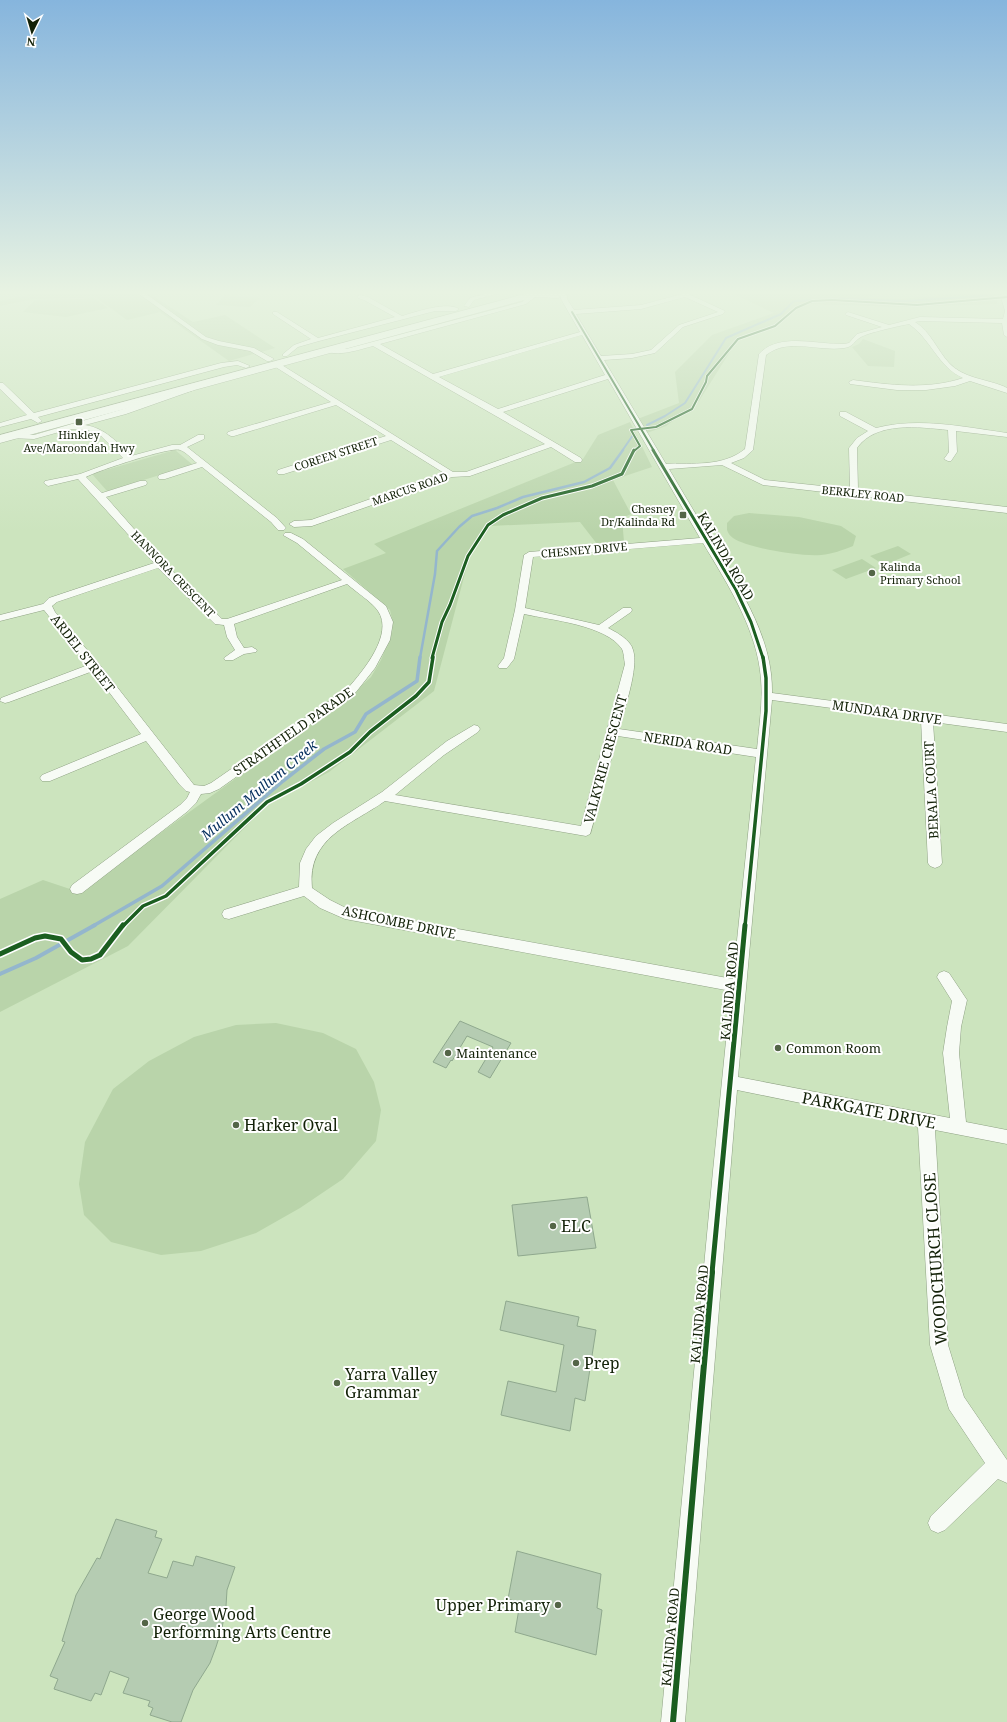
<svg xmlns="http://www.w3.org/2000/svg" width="1007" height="1722" font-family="'Noto Serif',serif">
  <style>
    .green { fill: #b9d4aa }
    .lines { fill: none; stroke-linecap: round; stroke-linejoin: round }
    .stream-far3 { stroke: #94b6cd; stroke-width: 2 }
    .stream-far2 { stroke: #94b6cd; stroke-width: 2.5 }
    .stream-far1 { stroke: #94b6cd; stroke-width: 3.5 }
    .stream { stroke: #94b6cd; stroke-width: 4 }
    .building { fill: #b5ccb2; stroke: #8fa88e }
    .minor-casing { stroke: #8ea183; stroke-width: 1 }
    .major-casing { stroke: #8ea183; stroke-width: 1 }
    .highway-casing { stroke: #8ea183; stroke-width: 1 }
    .minor { fill: #f7fbf5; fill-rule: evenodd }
    .major { fill: #f7fbf5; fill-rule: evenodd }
    .highway { fill: #f7fbf5; fill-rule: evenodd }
    .cycleway-far4-casing { stroke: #fff; stroke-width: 3.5 }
    .cycleway-far3-casing { stroke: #fff; stroke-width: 5 }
    .cycleway-far2-casing { stroke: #fff; stroke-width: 6 }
    .cycleway-far1-casing { stroke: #fff; stroke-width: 8 }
    .cycleway-casing { stroke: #fff; stroke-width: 8 }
    .cycleway-far4 { stroke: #1b5e20; stroke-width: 2 }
    .cycleway-far3 { stroke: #1b5e20; stroke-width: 3 }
    .cycleway-far2 { stroke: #1b5e20; stroke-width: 3.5 }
    .cycleway-far1 { stroke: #1b5e20; stroke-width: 5 }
    .cycleway { stroke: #1b5e20; stroke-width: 6 }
    .poi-dot { fill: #536547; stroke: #fff; stroke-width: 1.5 }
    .labels { text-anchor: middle; stroke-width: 4; stroke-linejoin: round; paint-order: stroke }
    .far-poi-label { font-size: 11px; fill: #122107; stroke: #fff }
    .far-street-label { font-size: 11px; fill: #122107; stroke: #fff }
    .street-label { font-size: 13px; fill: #122107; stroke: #fff }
    .poi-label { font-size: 13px; fill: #122107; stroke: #fff; text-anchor: start }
    .water-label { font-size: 14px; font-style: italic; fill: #0a3360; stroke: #fff }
    .near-street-label { font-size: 16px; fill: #122107; stroke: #fff }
    .near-poi-label { font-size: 16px; fill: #122107; stroke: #fff; text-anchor: start }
  </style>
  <rect width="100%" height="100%" fill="#cce4be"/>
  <!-- green -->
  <path class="green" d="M25,291H131L138,296L150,294L193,322L225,315L275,348L229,361L160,312L127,320L94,296L82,298L33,299L0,306V301L29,295Z
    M727,291H882L866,298L902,299L979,292L994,294L998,304L902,307L809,304L795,309L775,325L738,339L699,401L666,426L644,434L635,420L679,403L675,372L712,335L774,313Z
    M225,295L260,298L250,307L216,305Z
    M93,297L108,308L66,317L23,312L35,300L81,299Z
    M863,339L895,351L894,367L868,366L852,347L859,344Z
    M630,422L652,467L613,480L631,514L622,518L624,542L597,544L580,522L490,526L470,554L434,691L329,772L267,805L128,946L0,1012V899L43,880L79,892L351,695L371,677L381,660L392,633L393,623L390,610L343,569L386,553L374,544L583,459L598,435Z
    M175,450L193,465L107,491L92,474Z
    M749,513L799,517L841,526L856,536L853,546C843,550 832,554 821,555C802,557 747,548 733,538C730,536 728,533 727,530V523L734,516Z
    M898,546L911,554L884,565L870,556Z
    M862,559L876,568L846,579L832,570Z
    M276,1023L323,1033L356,1049L374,1082L381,1110L376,1141L343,1179L300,1208L256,1233L201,1251L161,1255L111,1242L84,1215L79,1184L85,1142L113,1089L149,1061L194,1037L236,1025Z"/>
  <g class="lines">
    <!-- stream-far3 -->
    <path class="stream-far3" d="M647,425L665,416L685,403L726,338L781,314L794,301L841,299L905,301L981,296L992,293
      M622,451L633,435"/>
    <!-- stream-far2 -->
    <path class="stream-far2" d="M420,658L435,574L437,551L459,527L472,516L497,508L523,497L584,482L610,468L623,450"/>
    <!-- stream-far1 -->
    <path class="stream-far1" d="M93,926L162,886L283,781L324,749L355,732L366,714L417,681L420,657"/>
    <!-- stream -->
    <path class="stream" d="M0,974L36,958L95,925"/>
  </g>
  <!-- building -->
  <path class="building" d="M460,1021L511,1043L490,1078L478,1072L493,1047L467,1036L452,1061L451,1060L446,1068L433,1062Z
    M587,1197L596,1248L518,1256L512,1205Z
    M506,1301L579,1317L577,1326L596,1330L585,1401L575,1398L570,1431L501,1415L508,1381L556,1392L564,1345L500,1330Z
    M116,1519L157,1531L155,1537L162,1539L148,1573L167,1578L173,1561L193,1566L196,1556L235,1567L227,1590L226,1606L222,1628L216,1647L210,1663L193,1690L181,1722H172L150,1715L153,1708L148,1706L150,1701L123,1693L129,1678L110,1671L101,1695L95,1693L91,1701L54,1689L58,1679L50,1676L65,1642L62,1641L76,1595L97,1558L100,1559Z
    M517,1551L601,1574L597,1608L602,1610L596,1655L515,1632L520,1603L508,1599Z"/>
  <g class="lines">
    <!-- minor casing -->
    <g class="minor-casing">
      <path id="minor" d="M135,291H142L206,337L219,341L254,348L274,359L270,361H267L250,351L218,345L202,339Z
        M496,291H507L474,300L469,307L464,306L470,298Z
        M555,291H562L567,295V299L574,310L641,305L686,293L725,311L723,314L683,327L655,353L632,358L604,360L666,464C692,463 723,467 745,449L759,354C779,332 818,345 844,344L849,343L857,334L882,327L846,315L845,314L848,312L889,325L920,317L1003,319L1005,311L1001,297L1003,291H1007V337L1004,335L1002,323L920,321L915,322C931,332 937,350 949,363C963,378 985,379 1003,386L1007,388V393L970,381L955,386L926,390H897L850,384L849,382L853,380C890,385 927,390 963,378C938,367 931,339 909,324C899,326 867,333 861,337C854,341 853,347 844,348C818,352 789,337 766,355L753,450L744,458L731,463L765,480L850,489L849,448L857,438L868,431L840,416V412H846L876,428C919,417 964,427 1007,433V437L956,431L957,452L951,461H948L944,459L949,452L948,430C919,427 876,421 857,448L858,490L1007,507V513L763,485L722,465L669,469C685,496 701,523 717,550C743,594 773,640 772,693L1007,724V732L933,722L942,863L940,866L935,868L930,866L928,863L921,720L772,700L738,1077L950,1118L943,1053L947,1027L952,1001L937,977L939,973L944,971L949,973L967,1000L961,1027L959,1053L966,1122L1007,1130V1144L935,1130L948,1345L964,1397L1007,1460V1483L998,1479L945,1530L938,1533L931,1530L928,1523L931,1516L985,1463L949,1409L930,1345L918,1127L737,1090L685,1722H661L713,1171L731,991L345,919L320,908L304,896L229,919L224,918L222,914L224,910L299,887L300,863L306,849L316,836L333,823L382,792L447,741L474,725L478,726L480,729L478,732L444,755L395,795L581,826L625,664C624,660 624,653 622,649C606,625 551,620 524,614L514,659L507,668H499L498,666L504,658L515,610L524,555L529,552L700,538L608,379L503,412L581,458L582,460L581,462H575L551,447L470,476L452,477L312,526L294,527L289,524L294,521L311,520L444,473L391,440L284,474H278L277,472L278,470L386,436L336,405L234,436H231L227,434L228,432L331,402L274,366V362H277L453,472H466L545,444L373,346C361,349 336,358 324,350L328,348L346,349L522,302L533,293L558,294ZM561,296V299L580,332L433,374L380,344L526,304L535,297L558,298ZM685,297L718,312L679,325L651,350L632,354L601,356L576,314L641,309ZM582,335L605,375L498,409L439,377ZM703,543C728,585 757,629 761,679C763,703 759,726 757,749L619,729C624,710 639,668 633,650C631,640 616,632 608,628L631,612L632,610L631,608H623L599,625L525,608L533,557ZM618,736L756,757L733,979L348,909L330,900L312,888C307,837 351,825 385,801L586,836L590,834Z
        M360,295L368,297L402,316C415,312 448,301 459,309L456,311H435L319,341L298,347L287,356H283V354L294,345L311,339L273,314V312H277L318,338L395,317L364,300L358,298V296Z
        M238,361L250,366L246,368L237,365L224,367L38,417L42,421L38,423L31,419L0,427V423L27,415L0,389V383H3L34,413L221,363Z
        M187,388H193L194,390L126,414L85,425C105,428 117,442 131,456L172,445H180L198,435H204V439L187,447L277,518L286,528L284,530H278L271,522L202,467L165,479H159L158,477L159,475L197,463C192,459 186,452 180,450C172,446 97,471 86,477L102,493L140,481H146L147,483L146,485L106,497L163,562L222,619H227L342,580L297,543L283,535L285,533H291L303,539L386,606L393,622L390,640L375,668L356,692L219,789L210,793L201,794L196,803L188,811L82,893L77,894L72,893L70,889L72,885L180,805L187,798L190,792L186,791L180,785L146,741L50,781H42L40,778L42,775L141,734L93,671L9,702L5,703L0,701L1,698L88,665L44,610L0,621V615L43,604L49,598L154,563L78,479L48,486L44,483L45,481L80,474L123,458L101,436L88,430L70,429L34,439L10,438L6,436L10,434L34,435L120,410ZM158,568L215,624L224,625L227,637L235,650L224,658L225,660H233L244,654L256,652L257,650L252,647L244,648L237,637L234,624L347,584C356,592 372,602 378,611C394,634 363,671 348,688L211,783L204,786L194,785L99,664L55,612L52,606L57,602Z"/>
    </g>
    <!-- major casing -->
    <g class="major-casing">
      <path id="major" d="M993,291H1007V295L994,293Z"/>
    </g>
    <!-- highway casing -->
    <g class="highway-casing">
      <path id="highway" d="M536,291H552L550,293L0,443V435Z"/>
    </g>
    <!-- minor -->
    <use href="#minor" class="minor"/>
    <!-- major -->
    <use href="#major" class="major"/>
    <!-- highway -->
    <use href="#highway" class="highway"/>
    <!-- cycleway-far4 casing -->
    <g class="cycleway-far4-casing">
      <path id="cycleway-far4" d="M572,312L654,451
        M634,451L640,446L631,430L656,427L692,409L706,382L707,376L738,339L775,326L796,308L812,301L832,300L917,305L1007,297"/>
    </g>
    <!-- cycleway-far3 casing -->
    <g class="cycleway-far3-casing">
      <path id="cycleway-far3" d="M653,450L736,590L751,622L763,658
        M432,658L442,622L450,605L468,556L488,525L503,515L542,498L592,486L622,474L634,450"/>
    </g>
    <!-- cycleway-far2 casing -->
    <g class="cycleway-far2-casing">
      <path id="cycleway-far2" d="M123,926L143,906L166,896L267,802L301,784L350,752L370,732L416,696L429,682L433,657
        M745,926L766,711V678L763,657"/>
    </g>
    <!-- cycleway-far1 casing -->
    <g class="cycleway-far1-casing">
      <path id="cycleway-far1" d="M0,954L35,938L45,936L61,939L71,952L82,960L91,959L100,955L123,925
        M712,1273L745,925"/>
    </g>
    <!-- cycleway casing -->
    <g class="cycleway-casing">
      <path id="cycleway" d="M673,1722L712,1272"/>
    </g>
    <!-- cycleway-far4 -->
    <use href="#cycleway-far4" class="cycleway-far4"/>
    <!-- cycleway-far3 -->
    <use href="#cycleway-far3" class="cycleway-far3"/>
    <!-- cycleway-far2 -->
    <use href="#cycleway-far2" class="cycleway-far2"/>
    <!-- cycleway-far1 -->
    <use href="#cycleway-far1" class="cycleway-far1"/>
    <!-- cycleway -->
    <use href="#cycleway" class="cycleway"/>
  </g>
  <!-- sky -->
  <linearGradient id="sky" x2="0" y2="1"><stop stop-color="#86b5dd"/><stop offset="0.55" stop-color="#e8f3e2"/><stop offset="1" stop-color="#e8f3e2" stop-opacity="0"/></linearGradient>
  <rect width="1007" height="532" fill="url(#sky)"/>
  <!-- markers -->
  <g class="poi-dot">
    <rect x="75" y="418" width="8" height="8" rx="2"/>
    <rect x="679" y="511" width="8" height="8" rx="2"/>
    <circle cx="872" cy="573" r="4"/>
    <circle cx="778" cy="1048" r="4"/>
    <circle cx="448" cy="1053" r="4"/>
    <circle cx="236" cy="1125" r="4"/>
    <circle cx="553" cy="1226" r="4"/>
    <circle cx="576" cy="1363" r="4"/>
    <circle cx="337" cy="1383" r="4"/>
    <circle cx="558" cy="1605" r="4"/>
    <circle cx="145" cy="1623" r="4"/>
  </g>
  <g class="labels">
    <!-- far-poi labels -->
    <g class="far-poi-label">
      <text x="79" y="439">Hinkley<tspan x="79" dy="13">Ave/Maroondah Hwy</tspan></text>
      <text x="675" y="513" text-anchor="end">Chesney<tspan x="675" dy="13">Dr/Kalinda Rd</tspan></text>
      <text x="880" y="571" text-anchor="start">Kalinda<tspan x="880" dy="13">Primary School</tspan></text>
    </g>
    <!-- far-street labels -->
    <g class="far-street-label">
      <text transform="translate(336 454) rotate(-18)" y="4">COREEN STREET</text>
      <text transform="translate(410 489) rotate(-19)" y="4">MARCUS ROAD</text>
      <text transform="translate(863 494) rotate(6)" y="4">BERKLEY ROAD</text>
      <text transform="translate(584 550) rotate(-5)" y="4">CHESNEY DRIVE</text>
      <text transform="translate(173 574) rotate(46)" y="4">HANNORA CRESCENT</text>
    </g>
    <!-- street labels -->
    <g class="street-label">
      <text transform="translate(726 556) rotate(60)" y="5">KALINDA ROAD</text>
      <text transform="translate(83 653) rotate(52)" y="5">ARDEL STREET</text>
      <text transform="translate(887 712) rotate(8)" y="5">MUNDARA DRIVE</text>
      <text transform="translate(293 731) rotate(-35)" y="5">STRATHFIELD PARADE</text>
      <text transform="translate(688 743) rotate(9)" y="5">NERIDA ROAD</text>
      <text transform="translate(605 759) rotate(-75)" y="5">VALKYRIE CRESCENT</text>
      <text transform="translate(931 790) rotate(-93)" y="5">BERALA COURT</text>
      <text transform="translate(399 922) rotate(12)" y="5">ASHCOMBE DRIVE</text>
      <text transform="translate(729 991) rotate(-85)" y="5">KALINDA ROAD</text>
      <text transform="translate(699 1314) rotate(-85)" y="5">KALINDA ROAD</text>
      <text transform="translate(670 1637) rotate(-85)" y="5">KALINDA ROAD</text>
    </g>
    <!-- poi labels -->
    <g class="poi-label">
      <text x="786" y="1053">Common Room</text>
      <text x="456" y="1058">Maintenance</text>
    </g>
    <!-- water labels -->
    <g class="water-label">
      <text transform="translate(259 790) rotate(-40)" y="5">Mullum Mullum Creek</text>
    </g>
    <!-- near-street labels -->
    <g class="near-street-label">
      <text transform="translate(869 1110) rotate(11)" y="6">PARKGATE DRIVE</text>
      <text transform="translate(935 1259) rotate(-94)" y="6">WOODCHURCH CLOSE</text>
    </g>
    <!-- near-poi labels -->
    <g class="near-poi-label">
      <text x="244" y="1131">Harker Oval</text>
      <text x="561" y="1232">ELC</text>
      <text x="584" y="1369">Prep</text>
      <text x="345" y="1380">Yarra Valley<tspan x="345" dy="18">Grammar</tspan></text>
      <text x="550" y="1611" text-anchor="end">Upper Primary</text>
      <text x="153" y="1620">George Wood<tspan x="153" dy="18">Performing Arts Centre</tspan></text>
    </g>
  </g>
  <!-- north arrow -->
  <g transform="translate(32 32) rotate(185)" stroke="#ffffff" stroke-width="3" paint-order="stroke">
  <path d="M0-3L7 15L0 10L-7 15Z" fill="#122107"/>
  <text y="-6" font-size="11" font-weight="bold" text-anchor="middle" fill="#122107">N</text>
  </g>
</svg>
